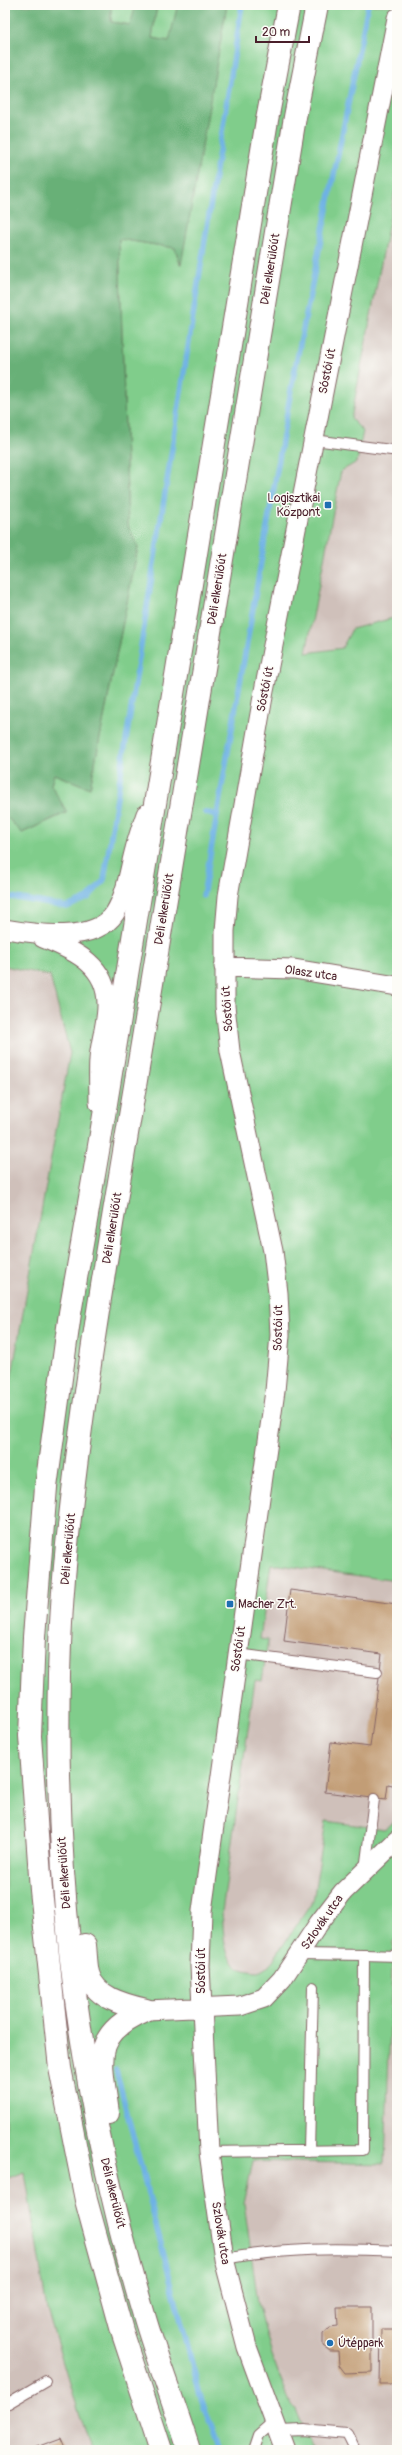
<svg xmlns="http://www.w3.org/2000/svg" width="402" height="2455" font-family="Pangolin,sans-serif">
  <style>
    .industrial { fill: #cfc0ba }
    .green { fill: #80cd8b; stroke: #65765b }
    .forest { fill: #68b077; stroke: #596851 }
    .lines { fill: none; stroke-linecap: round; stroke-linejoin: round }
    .stream { stroke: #6eb2e4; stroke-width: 5.5 }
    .building { fill: #c29d76 }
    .service-casing { stroke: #866565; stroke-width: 12 }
    .minor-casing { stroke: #866565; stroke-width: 21 }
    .primary-casing { stroke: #866565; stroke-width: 24 }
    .service { stroke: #fff; stroke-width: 10 }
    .minor { stroke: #fff; stroke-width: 19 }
    .primary { stroke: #fff; stroke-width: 22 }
    .poi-dot { fill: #1f6fb2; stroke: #fdfcf7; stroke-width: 1.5 }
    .labels { text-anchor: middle; stroke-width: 3; stroke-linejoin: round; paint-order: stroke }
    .street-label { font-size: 12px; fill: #4a1f2b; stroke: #fdfcf7 }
    .poi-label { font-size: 12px; fill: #4a1f2b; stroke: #fdfcf7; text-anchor: start }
  </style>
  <rect width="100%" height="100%" fill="#fdfcf7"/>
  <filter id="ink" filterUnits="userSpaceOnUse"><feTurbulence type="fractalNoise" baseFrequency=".025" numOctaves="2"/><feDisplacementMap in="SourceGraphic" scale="8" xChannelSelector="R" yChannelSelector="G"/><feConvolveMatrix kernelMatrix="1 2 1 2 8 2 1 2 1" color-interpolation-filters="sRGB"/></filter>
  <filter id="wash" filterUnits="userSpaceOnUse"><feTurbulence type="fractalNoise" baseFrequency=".012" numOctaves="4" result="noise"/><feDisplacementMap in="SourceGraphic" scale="16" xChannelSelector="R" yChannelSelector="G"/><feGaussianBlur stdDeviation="0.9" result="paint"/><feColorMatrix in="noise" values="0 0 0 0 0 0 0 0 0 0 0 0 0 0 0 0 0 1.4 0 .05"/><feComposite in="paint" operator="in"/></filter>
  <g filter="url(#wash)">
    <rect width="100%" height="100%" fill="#f6e7d1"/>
    <!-- industrial -->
    <path class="industrial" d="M397,180V617L352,629L342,648L306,653Z
      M5,966L50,976L70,1053L8,1396L5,1428Z
      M271,1564L397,1581V1820L384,1829L326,1821L313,1901L269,1966L259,1972H249L239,1970L230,1960L225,1946L222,1912L255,1680H262L267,1640L260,1639Z
      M394,1941H397V2450H312L296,2409L291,2407L272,2356L258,2302L244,2203L253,2161L385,2164Z
      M25,2171L47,2310L78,2413L93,2450H5V2179Z"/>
    <!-- green -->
    <path class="green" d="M111,5H136L131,25L111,22Z
      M157,5H175L177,8L170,41L152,38Z
      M227,5H397V180L351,419L363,431L357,462L341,471L306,653L342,648L352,629L397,617V1581L271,1564L260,1639L268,1640L262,1681L255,1680L222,1912C225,1941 221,1972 259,1972L269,1966L313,1901L326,1821L384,1829L397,1820V1941H393L385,2164L253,2161L244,2203L258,2302L272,2356L291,2406L296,2409L312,2450H93L78,2413L47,2310L25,2172L5,2179V1428L8,1396L70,1053L50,976L5,966V815L22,833L66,813L51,785L54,774L90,788L138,547L128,526L119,239L175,248L180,264Z"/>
    <!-- forest -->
    <path class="forest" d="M5,5H111V22L130,25L136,5H157L152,38L169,41L177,8L175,5H227L181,265L175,248L119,239L128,526L138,547L90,788L54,774L51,785L67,812L22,833L5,815Z"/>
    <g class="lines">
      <!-- stream -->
      <path class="stream" d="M205,812L217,815L292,384L368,5
        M5,896L67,907L88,898L104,880L242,5
        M203,896L217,815
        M116,2070L201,2398L220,2450"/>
    </g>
    <g id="blocks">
      <!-- building -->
      <path class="building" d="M290,1590L397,1604V1786L388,1784L386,1800L325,1792L331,1742L370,1747L382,1654L284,1641Z
        M337,2307H372V2372L345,2373L339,2365L338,2351H330L323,2346V2333L330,2327L338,2326Z
        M381,2329H397V2384H380Z
        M61,2438L66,2450H28Z"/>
    </g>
  </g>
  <g filter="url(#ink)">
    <use href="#blocks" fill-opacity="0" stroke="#866565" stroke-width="1"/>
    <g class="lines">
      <!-- service casing -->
      <g class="service-casing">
        <path id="service" d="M314,440L391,450L397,449
          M237,1654L377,1672
          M365,1870L374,1799
          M364,1955L397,1956
          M309,2151L313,1987
          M209,2152L363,2150L364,1955L299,1954
          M224,2259C286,2248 335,2248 397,2251
          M5,2405L46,2381
          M278,2431L304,2430L347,2434L355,2450
          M253,2450L258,2435L274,2421"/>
      </g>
      <!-- minor casing -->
      <g class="minor-casing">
        <path id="minor" d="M5,929C35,934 95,944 115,913C127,893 129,871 135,849C138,837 142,826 146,814
          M43,938C76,951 108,966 107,1006C107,1024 100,1042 99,1060C98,1074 99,1089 99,1103
          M224,967L294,969L397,986
          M146,2010L240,2006L264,1998L282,1979L319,1923L343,1892L397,1840
          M285,2450L247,2347L224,2259L209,2152L200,1966L202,1911L275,1391L280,1335L278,1293L273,1251L230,1051L225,1006V931L228,896L264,691L397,18"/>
      </g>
      <!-- primary casing -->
      <g class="primary-casing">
        <path id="primary" d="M85,1945C86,1954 86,1964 88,1973C94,1998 125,2005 146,2010
          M108,2113C101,2061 90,2034 146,2010
          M161,2450L122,2331L86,2200L60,2068L41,1890L30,1736L34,1637L46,1487L70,1313L100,1140L267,120L289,5
          M189,2450C175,2405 157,2360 144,2315C101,2170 73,2021 63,1871C56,1756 56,1640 69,1526C87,1361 117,1196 144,1032C194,727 245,422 295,117L317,5"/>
      </g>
      <!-- service -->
      <use href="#service" class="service"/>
      <!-- minor -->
      <use href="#minor" class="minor"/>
      <!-- primary -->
      <use href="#primary" class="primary"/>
    </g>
  </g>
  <!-- markers -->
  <g class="poi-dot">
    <rect x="324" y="501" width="8" height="8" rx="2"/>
    <rect x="226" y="1600" width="8" height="8" rx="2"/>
    <circle cx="330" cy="2343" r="4"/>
  </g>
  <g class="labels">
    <!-- street labels -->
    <g class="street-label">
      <text transform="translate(270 269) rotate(-81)" y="4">Déli elkerülőút</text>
      <text transform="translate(327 371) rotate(-79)" y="4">Sóstói út</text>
      <text transform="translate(217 589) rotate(-81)" y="4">Déli elkerülőút</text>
      <text transform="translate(265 689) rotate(-79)" y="4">Sóstói út</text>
      <text transform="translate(164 909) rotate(-81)" y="4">Déli elkerülőút</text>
      <text transform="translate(311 973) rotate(8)" y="4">Olasz utca</text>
      <text transform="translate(227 1009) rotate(-94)" y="4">Sóstói út</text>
      <text transform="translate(112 1228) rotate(-81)" y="4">Déli elkerülőút</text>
      <text transform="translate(278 1328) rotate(-89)" y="4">Sóstói út</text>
      <text transform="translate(68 1549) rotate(-85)" y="4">Déli elkerülőút</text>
      <text transform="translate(238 1649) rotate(-82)" y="4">Sóstói út</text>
      <text transform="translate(64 1873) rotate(-94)" y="4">Déli elkerülőút</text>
      <text transform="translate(322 1922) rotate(-55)" y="4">Szlovák utca</text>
      <text transform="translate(201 1971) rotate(-90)" y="4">Sóstói út</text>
      <text transform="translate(113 2193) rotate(76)" y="4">Déli elkerülőút</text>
      <text transform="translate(221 2233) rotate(81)" y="4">Szlovák utca</text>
    </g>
    <!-- poi labels -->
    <g class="poi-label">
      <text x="320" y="502" text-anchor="end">Logisztikai<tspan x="320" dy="14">Központ</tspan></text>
      <text x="238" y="1608">Macher Zrt.</text>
      <text x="338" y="2347">Útéppark</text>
    </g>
  </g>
  <!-- margin -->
  <rect width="402" height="2455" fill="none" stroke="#fdfcf7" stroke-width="20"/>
  <!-- scale -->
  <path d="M256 36v6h53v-6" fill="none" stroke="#4a1f2b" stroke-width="2"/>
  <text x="262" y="36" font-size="12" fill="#4a1f2b" stroke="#fdfcf7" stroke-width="3" paint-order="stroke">20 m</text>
</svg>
